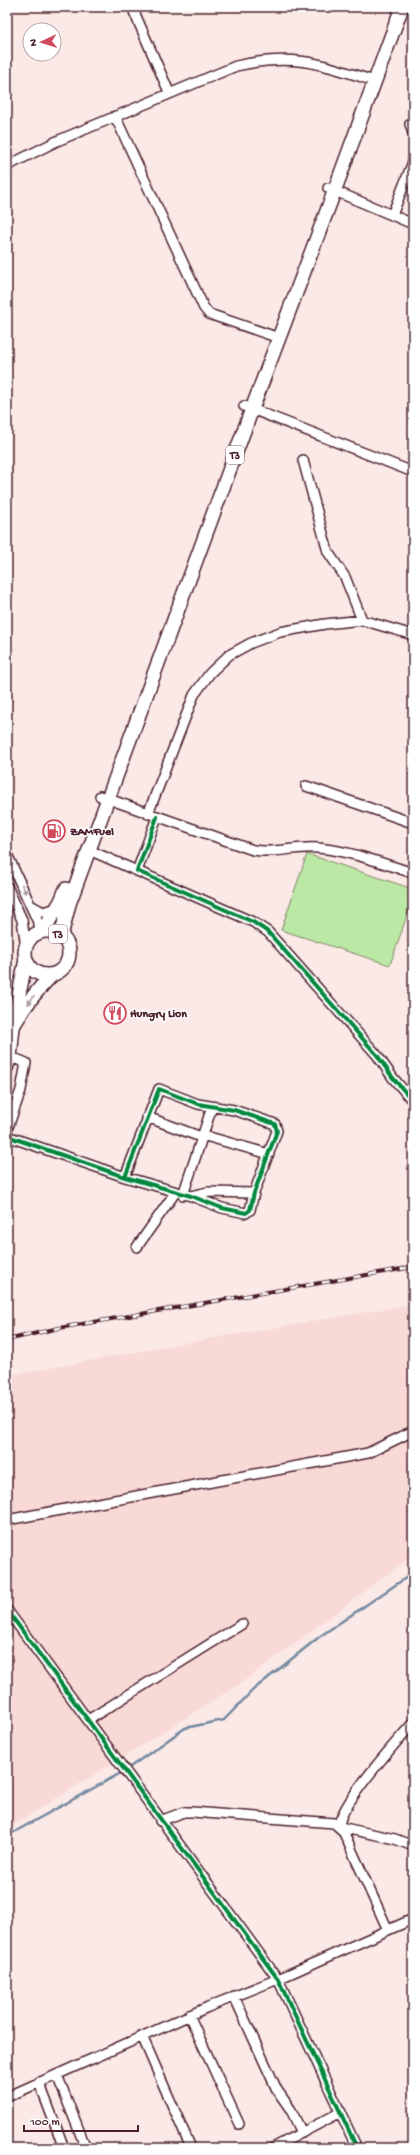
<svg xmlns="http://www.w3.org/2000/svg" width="420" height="2155" font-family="'Gochi Hand',sans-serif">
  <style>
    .built { fill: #f8d9d6 }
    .green { fill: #bbe8a5; stroke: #828468 }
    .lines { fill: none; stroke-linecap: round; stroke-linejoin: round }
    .stream { stroke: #7288a0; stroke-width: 2.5 }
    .minor-casing { stroke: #4a1f2b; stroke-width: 12 }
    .highway-casing { stroke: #4a1f2b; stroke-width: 16 }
    .minor { stroke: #fff; stroke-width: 9 }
    .highway { stroke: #fff; stroke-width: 13 }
    .rail-casing { stroke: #4a1f2b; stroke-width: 4 }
    .rail { stroke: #fff; stroke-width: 2.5; stroke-dasharray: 8; stroke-linecap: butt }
    .cycleway-casing { stroke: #fff; stroke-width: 6 }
    .cycleway { stroke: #00873e; stroke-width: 4 }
    .oneway { fill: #ae9aa0 }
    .labels { text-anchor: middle; stroke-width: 3; stroke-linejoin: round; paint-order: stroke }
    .shield { fill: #fff; stroke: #80626b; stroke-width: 1 }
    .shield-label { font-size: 11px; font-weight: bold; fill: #4a1f2b }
    .poi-label { font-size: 12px; font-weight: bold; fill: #4a1f2b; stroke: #fff; text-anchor: start }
  </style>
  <rect width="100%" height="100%" fill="#fbe9e7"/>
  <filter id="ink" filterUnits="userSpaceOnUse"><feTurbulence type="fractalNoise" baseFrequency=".025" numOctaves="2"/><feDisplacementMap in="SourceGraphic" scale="8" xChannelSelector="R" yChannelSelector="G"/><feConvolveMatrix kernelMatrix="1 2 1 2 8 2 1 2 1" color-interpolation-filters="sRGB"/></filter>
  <g filter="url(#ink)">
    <!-- built -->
    <path class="built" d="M413,1304V1555L240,1684L7,1829V1376L167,1346Z"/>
    <!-- green -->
    <path class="green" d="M307,854L413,889V898L390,965L281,930Z"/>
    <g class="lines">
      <!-- stream -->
      <path class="stream" d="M130,1767L185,1728L224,1720L253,1690L319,1637L413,1573
        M7,1836L119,1774"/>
      <!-- minor casing -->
      <g class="minor-casing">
        <path id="minor" d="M132,7L169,92
          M115,116L204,308L209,314L279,338
          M410,124L413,133
          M7,166L57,141L236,66C293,53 319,63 374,81
          M328,188L413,224
          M392,215L413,162
          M244,406L413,472
          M303,460L328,552L345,577L362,620
          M306,786L413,823
          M100,796L253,850C275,854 296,846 318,848C350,851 382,863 413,873
          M148,814L194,695L210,673L229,655L251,643L280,632L325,624L362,620L413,635
          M157,817L137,871L253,922L268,932L377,1055L393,1078L413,1101
          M89,850L137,871
          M7,854L42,931
          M7,886L22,920L26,947
          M32,906L43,912L57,908
          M7,1047L9,1056L26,1063L21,1090L7,1130
          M7,1071L12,1058L15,1027
          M147,1117L201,1137
          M202,1135L269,1154
          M7,1136L125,1177L191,1196L222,1208L246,1213L250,1210L254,1193L277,1131L275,1124L234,1110L198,1104L159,1089L125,1177
          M183,1195L212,1107
          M191,1196L208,1192L254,1193
          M137,1247L175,1193
          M7,1520L368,1453L413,1431
          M7,1610L278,1979L357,2148
          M88,1720L242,1624
          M160,1821L184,1812H192L334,1823L343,1831L388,1930
          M339,1826C340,1804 397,1741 413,1723
          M340,1827L395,1839L413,1846
          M234,1996L277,2090L291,2110L302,2133
          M189,2015L239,2124
          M142,2036L191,2148
          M57,2075L86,2148
          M39,2082L64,2148
          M7,2097L208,2007L278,1979L413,1919
          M273,2148L341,2112"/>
      </g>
      <!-- highway casing -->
      <g class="highway-casing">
        <path id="highway" d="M25 953a22 22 0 1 1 44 0a22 22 0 1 1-44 0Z
          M43,931L61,901L66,889
          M61,936L69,904L252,409L330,203L402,7
          M14,1020L26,959
          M7,1038C18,1015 34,993 52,975"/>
      </g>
      <!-- minor -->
      <use href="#minor" class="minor"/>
      <!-- highway -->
      <use href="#highway" class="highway"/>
      <!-- rail casing -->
      <g class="rail-casing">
        <path id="rail" d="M7,1340L59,1328L413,1267"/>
      </g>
      <!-- rail -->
      <use href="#rail" class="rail"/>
      <!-- cycleway casing -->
      <g class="cycleway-casing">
        <path id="cycleway" d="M157,817L137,871L253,922L268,932L377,1055L393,1078L413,1101
          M7,1136L125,1177L191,1196L222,1208L246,1213L250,1210L254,1193L277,1131L275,1124L234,1110L198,1104L159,1089L125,1177
          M7,1610L278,1979L357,2148"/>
      </g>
      <!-- cycleway -->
      <use href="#cycleway" class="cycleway"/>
    </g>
    <!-- one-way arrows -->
    <defs><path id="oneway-solid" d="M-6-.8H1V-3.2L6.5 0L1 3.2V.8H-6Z"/></defs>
    <g class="oneway">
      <use href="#oneway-solid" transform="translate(24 889) rotate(65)"/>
      <use href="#oneway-solid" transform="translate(31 1000) rotate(125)"/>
    </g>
  </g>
  <!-- icons -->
  <defs>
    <g id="fuel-ring" transform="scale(1.15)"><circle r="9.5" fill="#fff" stroke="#d1495b" stroke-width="1.5"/><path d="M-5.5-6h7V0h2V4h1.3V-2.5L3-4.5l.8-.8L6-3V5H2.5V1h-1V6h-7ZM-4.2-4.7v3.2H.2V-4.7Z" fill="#d1495b"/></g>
    <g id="restaurant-ring" transform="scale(1.15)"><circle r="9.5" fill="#fff" stroke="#d1495b" stroke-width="1.5"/><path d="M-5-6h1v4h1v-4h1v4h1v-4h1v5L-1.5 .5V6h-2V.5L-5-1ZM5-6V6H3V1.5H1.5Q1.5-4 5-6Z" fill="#d1495b"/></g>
  </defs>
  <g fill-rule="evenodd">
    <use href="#fuel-ring" x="54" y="831"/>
    <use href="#restaurant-ring" x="115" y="1013"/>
  </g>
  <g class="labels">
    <!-- shield labels -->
    <g class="shield">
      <rect x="226" y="446" width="18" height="18" rx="3"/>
      <rect x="49" y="925" width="18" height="18" rx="3"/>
    </g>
    <g class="shield-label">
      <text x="235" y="459">T3</text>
      <text x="58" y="938">T3</text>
    </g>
    <!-- poi labels -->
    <g class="poi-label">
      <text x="70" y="835">ZAMFuel</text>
      <text x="130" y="1017">Hungry Lion</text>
    </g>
  </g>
  <!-- margin -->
  <rect width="420" height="2155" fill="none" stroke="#fff" stroke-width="24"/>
  <rect x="12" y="12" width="396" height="2131" fill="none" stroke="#4a1f2b" stroke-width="1.5" filter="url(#ink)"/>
  <!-- north arrow -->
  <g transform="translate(42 42) rotate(266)"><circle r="19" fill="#ffffff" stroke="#b7a5aa"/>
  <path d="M0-3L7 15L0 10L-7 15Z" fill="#d1495b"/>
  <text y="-6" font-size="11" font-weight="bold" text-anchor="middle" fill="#4a1f2b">N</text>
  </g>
  <!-- scale -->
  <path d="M24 2125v6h114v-6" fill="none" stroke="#4a1f2b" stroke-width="2"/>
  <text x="30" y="2125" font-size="12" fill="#4a1f2b" stroke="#ffffff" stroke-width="3" paint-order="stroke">100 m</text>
</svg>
